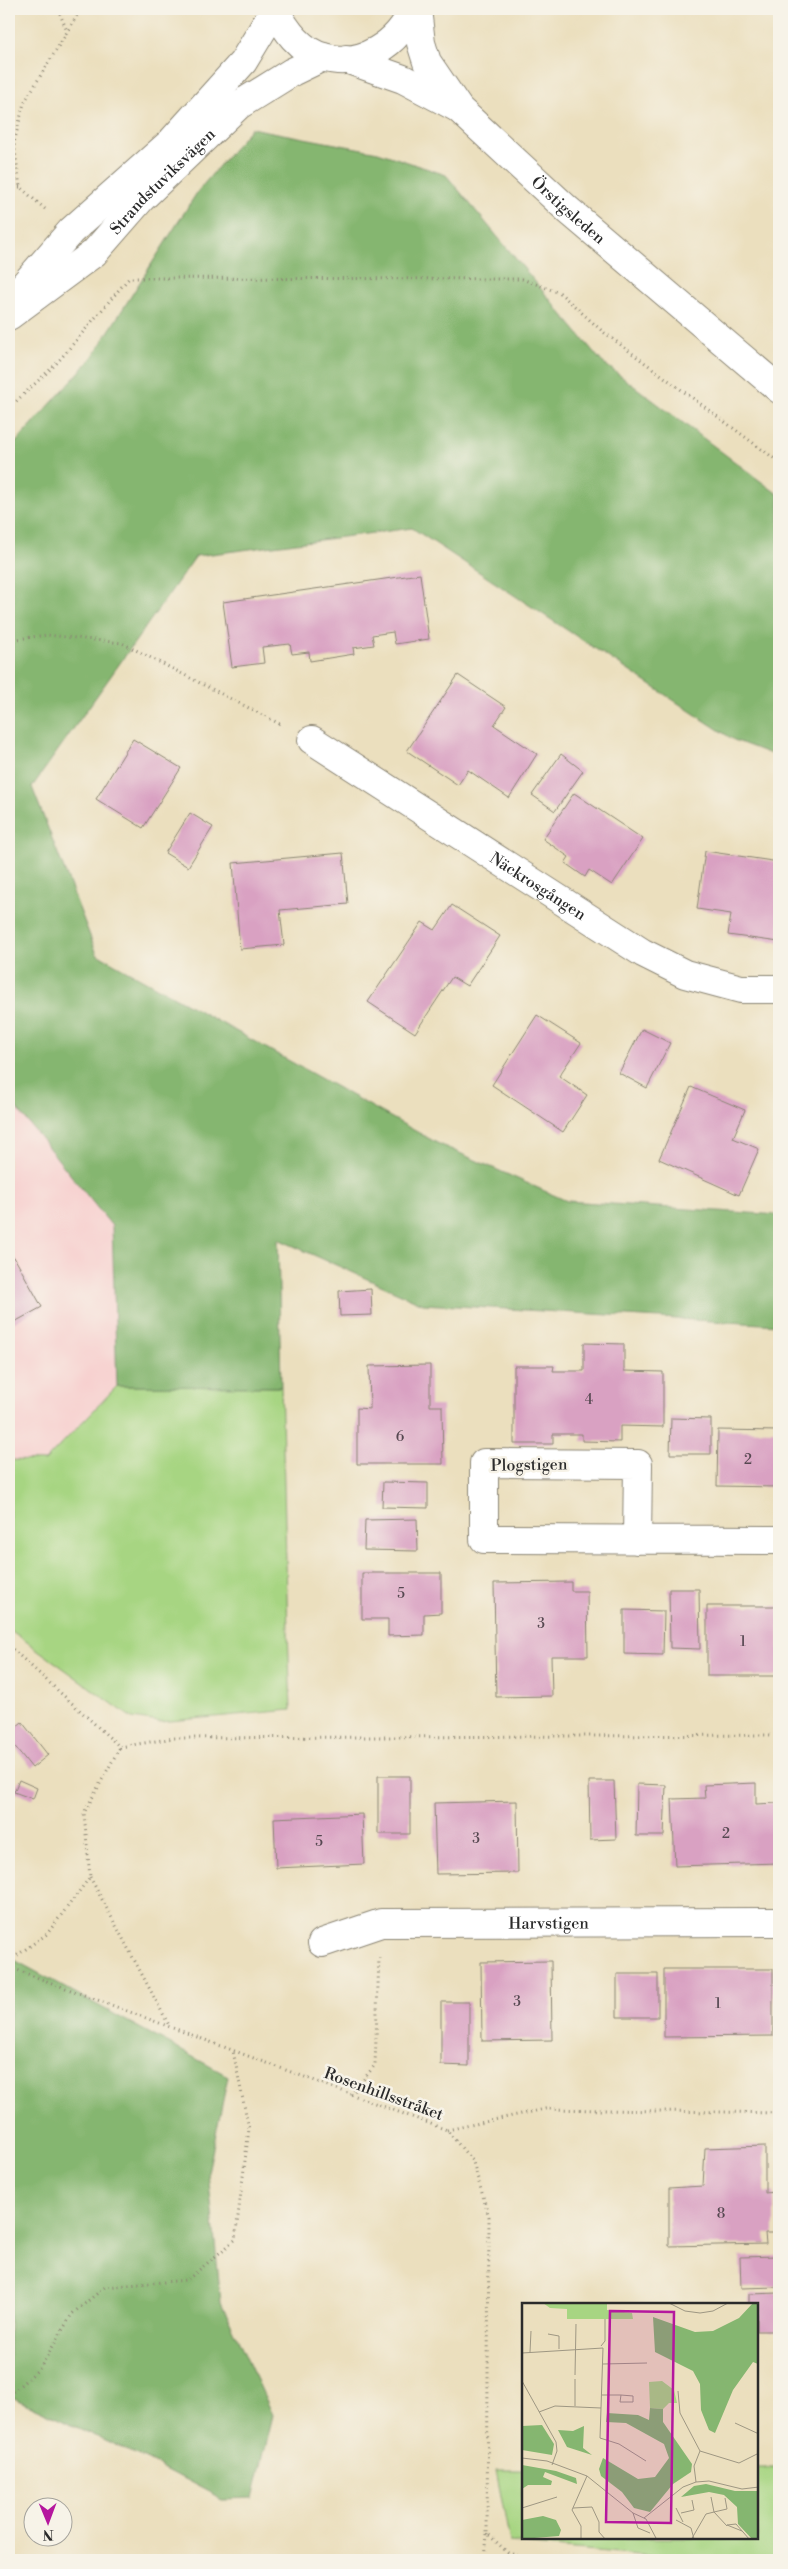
<svg xmlns="http://www.w3.org/2000/svg" width="788" height="2569" font-family="'Libre Bodoni',serif">
  <style>
    .built { fill: #f7d0cf }
    .green { fill: #a7d582; stroke: #698056 }
    .forest { fill: #85b670; stroke: #58704e }
    .building { fill: #d9a1c2 }
    .lines { fill: none; stroke-linecap: round; stroke-linejoin: round }
    .minor-casing { stroke: #8b8574; stroke-width: 30 }
    .tertiary-casing { stroke: #8b8574; stroke-width: 30 }
    .path { stroke: #8b8574; stroke-width: 3; stroke-dasharray: 1 4; stroke-linecap: butt }
    .minor { stroke: #fff; stroke-width: 28 }
    .tertiary { stroke: #fff; stroke-width: 28 }
    .labels { text-anchor: middle; stroke-width: 5; stroke-linejoin: round; paint-order: stroke }
    .number-label { font-size: 14px; fill: #564851 }
    .street-label { font-size: 16px; fill: #2b2b2b; stroke: #f7f3e8 }
    .inset-road { fill: none; stroke: #9e9783; stroke-width: 1 }
    .view { fill: #b5179e; fill-opacity: 0.15; stroke: #b5179e; stroke-width: 2.5 }
    .inset-edge { fill: none; stroke: #2b2b2b; stroke-width: 2.5 }
  </style>
  <rect width="100%" height="100%" fill="#f7f3e8"/>
  <filter id="ink" filterUnits="userSpaceOnUse"><feTurbulence type="fractalNoise" baseFrequency=".02" numOctaves="2"/><feDisplacementMap in="SourceGraphic" scale="10" xChannelSelector="R" yChannelSelector="G"/><feConvolveMatrix kernelMatrix="1 2 1 2 8 2 1 2 1" color-interpolation-filters="sRGB"/></filter>
  <filter id="wash" filterUnits="userSpaceOnUse"><feTurbulence type="fractalNoise" baseFrequency=".0096" numOctaves="4" result="noise"/><feDisplacementMap in="SourceGraphic" scale="20" xChannelSelector="R" yChannelSelector="G"/><feGaussianBlur stdDeviation="1.12" result="paint"/><feColorMatrix in="noise" values="0 0 0 0 0 0 0 0 0 0 0 0 0 0 0 0 0 1.4 0 .05"/><feComposite in="paint" operator="in"/></filter>
  <g filter="url(#wash)">
    <rect width="100%" height="100%" fill="#ebdfbe"/>
    <!-- built -->
    <path class="built" d="M9,1099L112,1226L117,1386L45,1461L9,1460Z"/>
    <!-- green -->
    <path class="green" d="M117,1386L281,1387C285,1494 286,1602 291,1710L159,1722L132,1718L9,1629V1460L45,1461Z
      M757,2468H779V2560H693L510,2543L496,2470H523V2538H757Z"/>
    <!-- forest -->
    <path class="forest" d="M251,128L378,152L446,175L602,362L779,495V757L734,740L412,528L196,556L32,787L97,954L437,1143L567,1201L779,1215V1325L423,1304L278,1239L281,1387L117,1386L112,1226L9,1099V450L91,359L198,191Z
      M9,1957L228,2076L208,2172L221,2302L273,2415L253,2498L222,2499L148,2460L9,2396Z"/>
    <g id="blocks">
      <!-- building -->
      <path class="building" d="M420,574L429,639L395,644L393,632L372,635L374,645L353,648L354,654L310,661L309,652L292,654L290,644L262,647L264,663L232,667L223,602Z
        M458,675L506,707L494,725L537,754L509,798L468,770L458,785L407,751Z
        M133,739L181,768L143,828L96,799Z
        M561,754L583,771L555,811L532,795Z
        M574,793L643,839L612,885L589,870L585,877L565,863L569,857L543,839Z
        M190,813L213,827L188,867L165,853Z
        M705,851L779,862V942L728,935L731,914L697,909Z
        M343,853L348,904L280,910L284,945L240,949L233,863Z
        M452,905L500,936L467,986L452,977L415,1033L368,1002L422,922L435,930Z
        M537,1015L581,1043L559,1076L587,1095L563,1132L492,1085Z
        M642,1029L670,1043L647,1088L619,1073Z
        M691,1087L745,1110L733,1138L759,1149L739,1195L659,1159Z
        M14,1257L42,1307L9,1325V1260Z
        M371,1289L372,1315L340,1316L339,1291Z
        M584,1343L624,1344V1371L663,1372V1427L620,1426V1442L582,1441V1434H553V1444H514V1366H554L553,1371H584Z
        M430,1365V1406H442L443,1464H357V1408L370,1409L369,1366Z
        M671,1418L711,1419V1454H670Z
        M718,1430L779,1431V1487L717,1486Z
        M383,1482L428,1483V1508L382,1507Z
        M417,1519L418,1551L364,1550L365,1520Z
        M362,1573H441V1613L424,1614V1635L388,1636V1619H362Z
        M571,1582V1591H587L588,1656H551L552,1696L496,1697L494,1583Z
        M669,1589H699L700,1649L670,1648Z
        M707,1606H779V1676H707Z
        M624,1610L664,1611L663,1655L624,1654Z
        M22,1722L48,1755L32,1768L9,1739V1733Z
        M378,1776H410V1834H378Z
        M19,1780L37,1788L33,1799L14,1792Z
        M589,1781H614L616,1839L590,1840Z
        M756,1783V1804L777,1803L779,1863L675,1866L672,1799L705,1798L704,1785Z
        M637,1784L666,1785L664,1836H636Z
        M517,1801L518,1873L436,1874L434,1803Z
        M362,1814L364,1864L276,1868L274,1818Z
        M551,1961L552,2040L482,2041L481,1962Z
        M664,1969H773V2036L664,2037Z
        M617,1974H658V2017H617Z
        M441,2002H469V2066L441,2065Z
        M765,2146V2193L774,2192V2233H765L766,2244L669,2246V2188L703,2186L705,2148Z
        M779,2256V2287L741,2288L740,2257Z
        M779,2293V2331H757V2304H749V2294Z"/>
    </g>
  </g>
  <g filter="url(#ink)">
    <use href="#blocks" fill-opacity="0" stroke="#8b8574" stroke-width="1"/>
    <g class="lines">
      <!-- minor casing -->
      <g class="minor-casing">
        <g id="minor">
          <path id="s1" d="M312,740L643,953L685,974L741,989H779"/>
          <path d="M637,1540L638,1464L484,1463V1539L779,1540"/>
          <path id="s2" d="M322,1943L381,1923L779,1922"/>
        </g>
      </g>
      <!-- tertiary casing -->
      <g class="tertiary-casing">
        <g id="tertiary">
          <path d="M275,9C285,29 299,50 323,57C361,69 399,43 413,9"/>
          <path id="s3" d="M417,9L421,43L427,62L459,109L568,210L779,389"/>
          <path d="M346,59L403,79L456,107"/>
          <path d="M10,301L71,231L170,143L243,62L275,9"/>
          <path id="s4" d="M9,316L94,253L141,199L239,105L292,72L323,57"/>
        </g>
      </g>
      <!-- path -->
      <path class="path" d="M58,9L67,31
        M9,187H20
        M45,209L20,187L14,143L24,103L81,9
        M9,408L56,364L129,278L522,279L560,293L602,331L779,462
        M9,640L47,635L122,643L282,725
        M9,1646L120,1747L174,1738L779,1735
        M90,1877L170,2027
        M9,1961L47,1934L90,1877L84,1813L120,1747
        M9,1967L447,2130L473,2162L489,2217L487,2533L508,2553L536,2560
        M351,2095L375,2065L379,1958
        M447,2130L545,2109L779,2113
        M9,2395L40,2368L72,2314L105,2287L187,2280L235,2240L249,2129L233,2051
        M485,2560L487,2534"/>
      <!-- minor -->
      <use href="#minor" class="minor"/>
      <!-- tertiary -->
      <use href="#tertiary" class="tertiary"/>
    </g>
  </g>
  <g class="labels">
    <!-- number labels -->
    <g class="number-label">
      <text x="589" y="1404">4</text>
      <text x="400" y="1441">6</text>
      <text x="748" y="1464">2</text>
      <text x="401" y="1598">5</text>
      <text x="541" y="1628">3</text>
      <text x="743" y="1646">1</text>
      <text x="726" y="1838">2</text>
      <text x="476" y="1843">3</text>
      <text x="319" y="1846">5</text>
      <text x="517" y="2006">3</text>
      <text x="718" y="2008">1</text>
      <text x="721" y="2218">8</text>
    </g>
    <!-- street labels -->
    <g class="street-label">
      <text dy="6" stroke="none"><textPath href="#s4" startOffset="205">Strandstuviksvägen</textPath></text>
      <text dy="6" stroke="none"><textPath href="#s3" startOffset="260">Örstigsleden</textPath></text>
      <text dy="6" stroke="none"><textPath href="#s1" startOffset="269">Näckrosgången</textPath></text>
      <text transform="translate(529 1464) rotate(-1)" y="6">Plogstigen</text>
      <text dy="6" stroke="none"><textPath href="#s2" startOffset="230">Harvstigen</textPath></text>
      <text transform="translate(384 2093) rotate(20)" y="6">Rosenhillsstråket</text>
    </g>
  </g>
  <!-- overview -->
  <g transform="translate(522 2303)">
    <rect width="236" height="236" fill="#ebdfbe"/>
    <path d="M21,0H85V7L110,10L111,16H45V6L28,5ZM140,78L152,87L155,100H147L141,106L128,105L127,79Z" fill="#a7d582"/>
    <path d="M231,0H236V61L231,59L211,87L193,130L187,127L179,107L178,81L171,68L133,49L131,14L173,29L191,28L217,15ZM128,105L141,106V119L170,161L169,169L151,181L128,209L112,205L100,189L79,173L77,166L81,155L116,176L133,174L147,155L142,141L104,120L84,119L85,110L116,112L127,117ZM20,122L32,141L30,152L0,147V123ZM62,123L61,145L70,152L45,144L36,127L51,128ZM0,162L34,168L54,175L55,181L23,169L21,174L30,178L29,182H6L0,186ZM184,181L213,188H236V236H230L216,221L215,204L202,192L187,189L159,194L172,183ZM21,213L34,217L39,227L37,233L0,236V217Z" fill="#85b670"/>
    <path class="inset-road" d="M147,0L163,8L178,10L191,8L206,0M26,31L37,33V46M79,43L83,38V16M8,49L9,28M0,50L81,45L79,105L33,103L17,109M81,61L125,60M53,72L54,21M0,78L34,139L35,148L30,162M156,88L158,110L178,148L172,163L174,179M80,92H99L111,93V99H98L99,92M53,103V76M79,105L78,135L97,141L124,158M213,120L237,131M178,148L217,160L237,150M0,155L25,158L65,173L111,210L124,216L135,237M189,194L192,209L205,206L203,195M0,205L35,194M51,205L70,204L77,219V229L84,237M154,205L161,219M111,210L116,225L128,230M159,210L172,207L170,197M122,215L161,184L174,179L187,178L220,186L237,184M154,217L169,225L172,236M220,228L205,222L214,221L228,237M59,237V223L50,207L65,173M169,237L184,211L192,209L205,223"/>
    <path class="view" d="M88,8L152,9L149,220L84,219Z"/>
    <rect width="236" height="236" class="inset-edge"/>
  </g>
  <!-- margin -->
  <rect width="788" height="2569" fill="none" stroke="#f7f3e8" stroke-width="30"/>
  <!-- north arrow -->
  <g transform="translate(48 2522) rotate(179)"><circle r="24" fill="#f7f3e8" stroke="#a5a39c"/>
  <path d="M0-4L9 19L0 12L-9 19Z" fill="#b5179e"/>
  <text y="-8" font-size="14" font-weight="bold" text-anchor="middle" fill="#2b2b2b">N</text>
  </g>
</svg>
